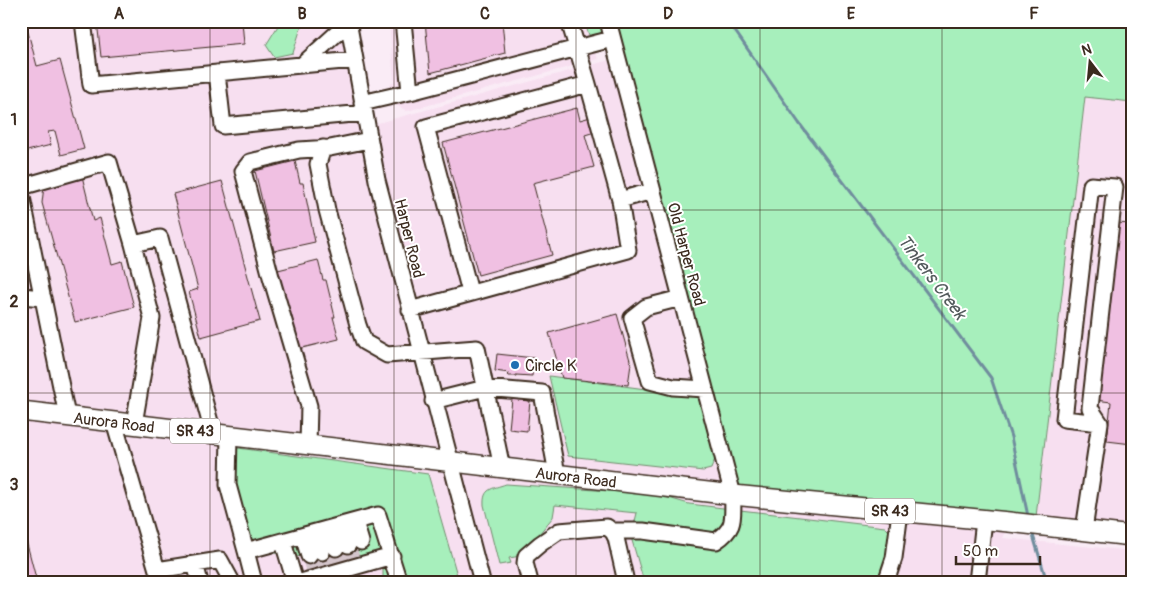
<svg xmlns="http://www.w3.org/2000/svg" width="1153" height="603" font-family="Pangolin,sans-serif">
  <style>
    .built { fill: #f7dff0 }
    .green { fill: #a7efbc; stroke: #718c6d }
    .lines { fill: none; stroke-linecap: round; stroke-linejoin: round }
    .stream { stroke: #6f8d9d; stroke-width: 3 }
    .building { fill: #f0c0e2; stroke: #3b2a1e }
    .minor-tunnel { stroke: #d4c5cb; stroke-width: 15; stroke-dasharray: 15 8; stroke-linecap: butt }
    .minor-casing { stroke: #3b2a1e; stroke-width: 19 }
    .major-casing { stroke: #3b2a1e; stroke-width: 22 }
    .minor { stroke: #fff; stroke-width: 15 }
    .major { stroke: #fff; stroke-width: 19 }
    .grid { fill: none; stroke: #3b2a1e; stroke-width: 1; stroke-opacity: 0.55 }
    .poi-dot { fill: #1f6fb2; stroke: #fff; stroke-width: 2 }
    .labels { text-anchor: middle; stroke-width: 4; stroke-linejoin: round; paint-order: stroke }
    .shield { fill: #fff; stroke: #766a62; stroke-width: 1 }
    .shield-label { font-size: 15px; font-weight: bold; fill: #3b2a1e }
    .street-label { font-size: 16px; fill: #3b2a1e; stroke: #fff }
    .poi-label { font-size: 16px; fill: #3b2a1e; stroke: #fff; text-anchor: start }
    .water-label { font-size: 18px; font-style: italic; fill: #555c5e; stroke: #fff }
    .neatline { fill: none; stroke: #3b2a1e; stroke-width: 2 }
    .grid-label { font-size: 16px; text-anchor: middle; font-weight: bold; fill: #3b2a1e }
  </style>
  <rect width="100%" height="100%" fill="#faecf6"/>
  <filter id="ink" filterUnits="userSpaceOnUse"><feTurbulence type="fractalNoise" baseFrequency=".02" numOctaves="2"/><feDisplacementMap in="SourceGraphic" scale="10" xChannelSelector="R" yChannelSelector="G"/><feConvolveMatrix kernelMatrix="1 2 1 2 8 2 1 2 1" color-interpolation-filters="sRGB"/></filter>
  <g filter="url(#ink)">
    <!-- built -->
    <path class="built" d="M21,21H348L367,126L617,58L1009,522L1003,538L1132,551V582H21Z
      M389,21H584L598,59L407,111L390,102L388,87L394,81Z
      M1085,96L1132,102V536L1035,525Z"/>
    <!-- green -->
    <path class="green" d="M281,21H303L293,53L274,57L266,45Z
      M584,21H1132V102L1085,97L1035,525L733,495L610,32L589,35Z
      M549,376L698,396L715,459L711,469L703,471L568,456Z
      M238,448L428,474L459,582H405L383,578V568L259,551L255,559L235,485L233,461Z
      M506,484L655,494L689,504L885,527L891,533L882,582H644L631,537L637,513L555,505L553,517L521,556L509,558L511,563L499,565L484,505C483,488 492,489 506,484Z"/>
    <g class="lines">
      <!-- stream -->
      <path class="stream" d="M728,21L799,123L991,378L1011,437L1028,516
        M1032,532L1047,582"/>
    </g>
    <!-- building -->
    <path class="building" d="M21,21H25L37,66L60,60L84,149L61,155L55,131L48,132L51,145L23,152Z
      M97,21H242L244,44L101,57Z
      M425,21H502L505,53L430,73Z
      M577,108L580,120L594,116L598,131L585,135L594,167L533,183L552,255L478,275L443,143Z
      M295,161L300,183H303L315,242L274,251L255,171Z
      M82,176L93,221L100,218L112,264L122,261L134,307L75,322L42,203L44,186Z
      M222,181L260,321L201,337L189,292L198,289L173,194Z
      M1116,223L1132,224V444L1107,441L1111,402L1096,400Z
      M318,260L323,280H326L335,317H333L339,339L298,349L278,270Z
      M617,314L631,364L628,385L562,378L549,333Z
      M497,354L534,358L532,376L516,375V376H508L509,373L495,371Z
      M512,399L530,401L527,431L509,429Z
      M22,525L37,582H21Z"/>
    <g class="lines">
      <!-- minor-tunnel -->
      <path class="minor-tunnel" d="M348,545L353,560
        M336,548L340,562
        M322,552L327,567
        M309,556L313,570"/>
      <!-- minor casing -->
      <g class="minor-casing">
        <path id="minor" d="M83,21L91,85L354,60
          M348,21L377,180L482,582
          M608,21L733,495C732,518 737,527 716,541L643,531H612
          M302,65L348,23
          M217,73L223,126L364,113
          M588,84L620,200
          M410,92L612,39
          M362,103L410,92L403,21
          M323,148L318,164L327,210L358,325L364,342L387,355L477,348L502,468
          M21,187L109,162L133,244
          M21,192L43,300
          M470,292L426,127L588,84L569,21
          M21,296L43,298L67,416
          M681,298L646,307L632,318L650,381L673,387L705,389
          M410,310L628,250L620,200L652,191
          M433,401L485,388L542,393L557,474
          M114,422L157,570L220,560L232,582
          M134,424L152,318L133,244L160,238L213,433
          M229,435L228,485L246,551L378,515L399,582
          M308,445L309,406L271,277L243,171L250,162L299,150L330,148L369,140
          M355,522L361,542
          M342,525L348,545
          M330,529L336,548
          M1084,530L1100,423L1090,408L1115,187L1091,185L1064,419L1100,423
          M317,533L322,552
          M303,536L309,556
          M283,542L295,582
          M246,551L254,582
          M195,564L200,582
          M301,582L392,556
          M530,582L525,563L526,556L540,544L559,531L607,527L613,532L616,538L626,582
          M886,582L894,558L900,512
          M977,582L984,520"/>
      </g>
      <!-- major casing -->
      <g class="major-casing">
        <path id="major" d="M21,411L733,495L1009,522L1132,536"/>
      </g>
      <!-- minor -->
      <use href="#minor" class="minor"/>
      <!-- major -->
      <use href="#major" class="major"/>
    </g>
  </g>
  <!-- grid -->
  <path class="grid" d="M210,21V582M394,21V582M576,21V582M760,21V582M942,21V582M21,210H1132M21,393H1132"/>
  <!-- markers -->
  <circle class="poi-dot" cx="515" cy="365" r="5"/>
  <g class="labels">
    <!-- shield labels -->
    <g class="shield">
      <rect x="170" y="418.5" width="50" height="25" rx="4"/>
      <rect x="865" y="498.5" width="50" height="25" rx="4"/>
    </g>
    <g class="shield-label">
      <text x="195" y="436">SR 43</text>
      <text x="890" y="516">SR 43</text>
    </g>
    <!-- street labels -->
    <g class="street-label">
      <text transform="translate(410 238) rotate(76)" y="6">Harper Road</text>
      <text transform="translate(687 254) rotate(75)" y="6">Old Harper Road</text>
      <text transform="translate(114 422) rotate(7)" y="6">Aurora Road</text>
      <text transform="translate(576 477) rotate(7)" y="6">Aurora Road</text>
    </g>
    <!-- poi labels -->
    <g class="poi-label">
      <text x="525" y="371">Circle K</text>
    </g>
    <!-- water labels -->
    <g class="water-label">
      <text transform="translate(932 277) rotate(53)" y="6">Tinkers Creek</text>
    </g>
  </g>
  <!-- margin -->
  <rect width="1153" height="603" fill="none" stroke="#fff" stroke-width="55"/>
  <!-- north arrow -->
  <g transform="translate(1090 62) rotate(344)" stroke="#ffffff" stroke-width="4" paint-order="stroke">
  <path d="M0-4L9 19L0 12L-9 19Z" fill="#3b2a1e"/>
  <text y="-8" font-size="14" font-weight="bold" text-anchor="middle" fill="#3b2a1e">N</text>
  </g>
  <!-- scale -->
  <path d="M956 556v8h84v-8" fill="none" stroke="#3b2a1e" stroke-width="2.5"/>
  <text x="963" y="556" font-size="15" fill="#3b2a1e" stroke="#ffffff" stroke-width="4" paint-order="stroke">50 m</text>
  <rect x="28" y="28" width="1098" height="548" class="neatline"/>
  <g class="grid-label">
    <text x="119" y="19">A</text>
    <text x="302" y="19">B</text>
    <text x="485" y="19">C</text>
    <text x="668" y="19">D</text>
    <text x="851" y="19">E</text>
    <text x="1034" y="19">F</text>
    <text x="14" y="125">1</text>
    <text x="14" y="307">2</text>
    <text x="14" y="490">3</text>
  </g>
</svg>
